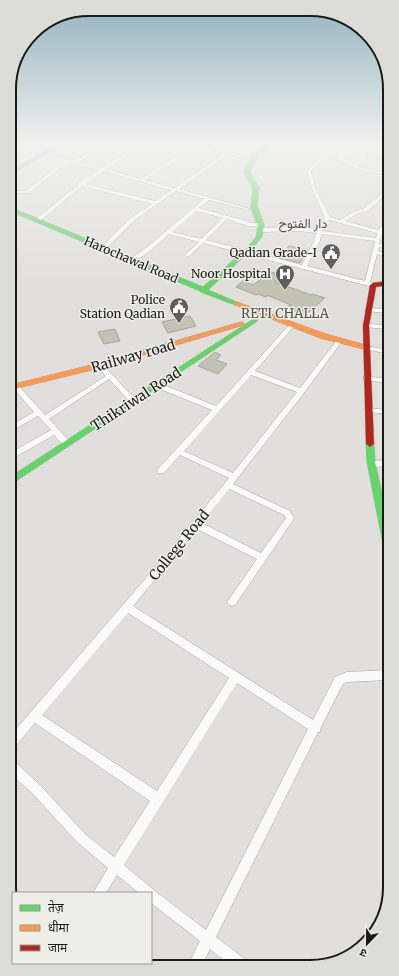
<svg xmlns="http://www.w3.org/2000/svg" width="399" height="976" font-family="Merriweather,Vazirmatn,'Noto Sans Devanagari',serif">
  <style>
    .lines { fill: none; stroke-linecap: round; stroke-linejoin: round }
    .stream { stroke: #b5b17e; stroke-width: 2 }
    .building { fill: #c4c2b3; stroke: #a4a3a1 }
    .street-casing { stroke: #a5a5a3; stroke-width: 1 }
    .fast-casing { stroke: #a5a5a3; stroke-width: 1 }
    .slow-casing { stroke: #a5a5a3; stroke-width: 1 }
    .jam-casing { stroke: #a5a5a3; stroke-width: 1 }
    .street { fill: #fafafa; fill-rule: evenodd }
    .fast { fill: #63d668; fill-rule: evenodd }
    .slow { fill: #ff974d; fill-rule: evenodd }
    .jam { fill: #b3261e; fill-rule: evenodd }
    .path-bridge { stroke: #bebebd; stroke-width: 1; stroke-dasharray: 1 2; stroke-linecap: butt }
    .labels { text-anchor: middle; stroke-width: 3; stroke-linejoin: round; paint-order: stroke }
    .far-poi-label { font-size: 12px; fill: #1a1a18; stroke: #eeeee9; text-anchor: end }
    .far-street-label { font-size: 12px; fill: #1a1a18; stroke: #eeeee9 }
    .far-neighbourhood-label { font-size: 13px; fill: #53524e; stroke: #eeeee9 }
    .street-label { font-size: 14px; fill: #1a1a18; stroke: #eeeee9 }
    .rim { fill: none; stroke: #1a1a18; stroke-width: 2 }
  </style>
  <rect width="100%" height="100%" fill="#e0dfdc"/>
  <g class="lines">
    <!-- stream -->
    <path class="stream" d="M244,172L251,158L258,151
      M245,174L250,183
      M251,207L257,224"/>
  </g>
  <!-- building -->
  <path class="building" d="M289,246L308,250L300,263L280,258Z
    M271,272L282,276L275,282L311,295L312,294L325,298L305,315L287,308L291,305L267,295L266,297L258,294L256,295L236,287L243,281L253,285Z
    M190,316L196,326L168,333L162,322Z
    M115,329L120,341L104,344L98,332Z
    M215,352L221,355L216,360L227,364L218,374L198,366Z"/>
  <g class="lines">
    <!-- street casing -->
    <g class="street-casing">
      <path id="street" d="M101,145H107L78,162L102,168L138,145H144L106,169L141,179L191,147L189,145H194L225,155L251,145H258L230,156L245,160L247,164L226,157L222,159L179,189L250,209L248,210L209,200L199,208L253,223H261L264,225C254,230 237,222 227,219L206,240L302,265L314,241L316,233L300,231L261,232L258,230L261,228L300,227L317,230L318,225L325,218L311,187L307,172L314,163L337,150L327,145H334L340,148L346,145H352L343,151L362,158L367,157V159L363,161L347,155L342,158L363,168L388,173L386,186L388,195H386L367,211L357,214L345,221L378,230L388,221V225L383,231L388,232V236L382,234L379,244L388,245V249L379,247L378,251L388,254V258L377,254L370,282L376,285L373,287L203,243L188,257L185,255L186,254L199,242L169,234C161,241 140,262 130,261V259L146,248L204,199L176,191L136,219L105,249H101V247L132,217L152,204L82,186L40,221H36V219L78,185V183L99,170L68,162L29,193H16L10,197V194L15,191H26L64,161L39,157V155L73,161ZM195,148L221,156L174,188L145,180ZM340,151V153L343,154L336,157V159L360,170L386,175L382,183L383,193L363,209L353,212L340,220L330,217L315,187L311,172C317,161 330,156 340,151ZM103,171L171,190L155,201L85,184ZM196,211L223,218L201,239L172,232ZM329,220L377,233L376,238L322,231V226ZM321,234L375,241L365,281L307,266L320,241Z
        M294,145H318L310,148L299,147L285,151L279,149Z
        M368,308L388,309V313L366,311V309Z
        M292,323L294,324V326L255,371L300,388L337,340L339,339L342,341L304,393L233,484L290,511L294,518L293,520L235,605L232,606L229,605L227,602L257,559L197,529L133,606L313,720L335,677L347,672L389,670V680L347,682L343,684L321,727L320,732H318L216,937L246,960L248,965H230L210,949L202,965H188L200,941L151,903V893H139L117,875L106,893H93L108,868L77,842L33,794L11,774V761L15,762L41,786L85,834L114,857L150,801L35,723L15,747L11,748V735L164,557L229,478L180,455L164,473H158L157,471L158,469L212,410L155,387L154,385L155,383H159L216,406L290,324ZM251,375L297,392L233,473L184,451ZM229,489L284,515L286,518L261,553L202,523ZM128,613L229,678L157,791L42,715ZM237,683L308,729L206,930L154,890L124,865Z
        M366,324L388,325V329L364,327L363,326Z
        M367,346L388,350V354L365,349V347Z
        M100,363L102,364L135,399L137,401L135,403H131L109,379L49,419L70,442L71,444L70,446H64L54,435L10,460V453L51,430L38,416L10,432V426L34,412L14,389L13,387L14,385H18L45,415L106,376L97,365Z
        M364,376L388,379V383L364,380Z
        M365,408L388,410V414L368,412L364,410Z
        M389,460V466L372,467L368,464L372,461Z"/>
    </g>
    <!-- fast casing -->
    <g class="fast-casing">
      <path id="fast" d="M55,145H61L9,176V173Z
        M266,145H271L257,157L250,172L259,188L257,205L264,225L262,237L251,250L208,290L239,303V305H235L201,292L200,291L10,211V207L12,208L203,287L247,248L256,237L258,225L251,205L253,188L244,172L253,155Z
        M261,312L264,314L256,322L10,485V477L252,320Z
        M370,441L374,444L375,462L389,525V553L386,552L384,549L367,462L366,444Z"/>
    </g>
    <!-- slow casing -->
    <g class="slow-casing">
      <path id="slow" d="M237,302L326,334L370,346L371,348L367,350L320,338L235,305V303Z
        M242,322L245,324L244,325L96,369L10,390V385L91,365Z"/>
    </g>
    <!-- jam casing -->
    <g class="jam-casing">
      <path id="jam" d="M388,281V285L376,287L369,326L374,444L370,447L366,444L363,326L370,285L373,283Z"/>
    </g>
    <!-- street -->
    <use href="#street" class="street"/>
    <!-- fast -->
    <use href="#fast" class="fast"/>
    <!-- slow -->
    <use href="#slow" class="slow"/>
    <!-- jam -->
    <use href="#jam" class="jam"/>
    <!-- path-bridge -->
    <path class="path-bridge" d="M244,172L245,174
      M257,224V226"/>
  </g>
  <!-- sky -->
  <linearGradient id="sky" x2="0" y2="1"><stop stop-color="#93b3be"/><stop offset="0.51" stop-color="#f1f1ef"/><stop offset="1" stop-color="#f1f1ef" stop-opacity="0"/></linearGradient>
  <rect width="399" height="282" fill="url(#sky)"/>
  <!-- icons -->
  <defs>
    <g id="civic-pin" transform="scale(1)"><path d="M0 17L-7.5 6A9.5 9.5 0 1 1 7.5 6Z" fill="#5f5f5d" stroke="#eeeee9"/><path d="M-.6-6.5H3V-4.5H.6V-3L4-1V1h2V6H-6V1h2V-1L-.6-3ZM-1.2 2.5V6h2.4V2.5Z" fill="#fff"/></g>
    <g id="hospital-pin" transform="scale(1)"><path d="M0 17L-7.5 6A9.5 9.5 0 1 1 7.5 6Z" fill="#5f5f5d" stroke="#eeeee9"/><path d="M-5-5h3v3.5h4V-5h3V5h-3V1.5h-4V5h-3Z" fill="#fff"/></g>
  </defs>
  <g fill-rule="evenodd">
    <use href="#civic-pin" x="331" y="253"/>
    <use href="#hospital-pin" x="285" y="274"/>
    <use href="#civic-pin" x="179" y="307"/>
  </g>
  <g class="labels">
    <!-- far-poi labels -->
    <g class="far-poi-label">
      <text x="317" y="257">Qadian Grade-I</text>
      <text x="271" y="278">Noor Hospital</text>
      <text x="165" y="304">Police<tspan x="165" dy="14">Station Qadian</tspan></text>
    </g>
    <!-- far-street labels -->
    <g class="far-street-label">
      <text transform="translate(131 260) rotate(23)" y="4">Harochawal Road</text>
    </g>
    <!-- far-neighbourhood labels -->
    <g class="far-neighbourhood-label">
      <text x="303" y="228">دار الفتوح</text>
      <text x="285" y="318">RETI CHALLA</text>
    </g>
    <!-- street labels -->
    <g class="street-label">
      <text transform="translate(133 356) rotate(-16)" y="5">Railway road</text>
      <text transform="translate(136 399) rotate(-33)" y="5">Thikriwal Road</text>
      <text transform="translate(179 545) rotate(-51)" y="5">College Road</text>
    </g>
  </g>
  <!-- crop -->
  <path d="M0 0H399V976H0ZM89 16H310A73 73 0 0 1 383 89V887A73 73 0 0 1 310 960H89A73 73 0 0 1 16 887V89A73 73 0 0 1 89 16Z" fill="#ddddd8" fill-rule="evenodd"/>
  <path class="rim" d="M89 16H310A73 73 0 0 1 383 89V887A73 73 0 0 1 310 960H89A73 73 0 0 1 16 887V89A73 73 0 0 1 89 16Z"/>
  <!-- legend -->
  <rect x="12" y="892" width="140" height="72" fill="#eeeee9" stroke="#999995"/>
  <rect x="20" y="905" width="20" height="6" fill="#63d668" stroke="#999995"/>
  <text x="48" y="912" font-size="12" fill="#1a1a18">तेज़</text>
  <rect x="20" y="925" width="20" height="6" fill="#ff974d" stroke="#999995"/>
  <text x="48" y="932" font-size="12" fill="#1a1a18">धीमा</text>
  <rect x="20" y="945" width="20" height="6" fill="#b3261e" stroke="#999995"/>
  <text x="48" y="952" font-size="12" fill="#1a1a18">जाम</text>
  <!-- north arrow -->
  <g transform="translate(367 944) rotate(202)" stroke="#eeeee9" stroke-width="3" paint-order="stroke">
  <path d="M0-3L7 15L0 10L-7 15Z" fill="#1a1a18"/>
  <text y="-6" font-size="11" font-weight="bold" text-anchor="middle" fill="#1a1a18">उ</text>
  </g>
</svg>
